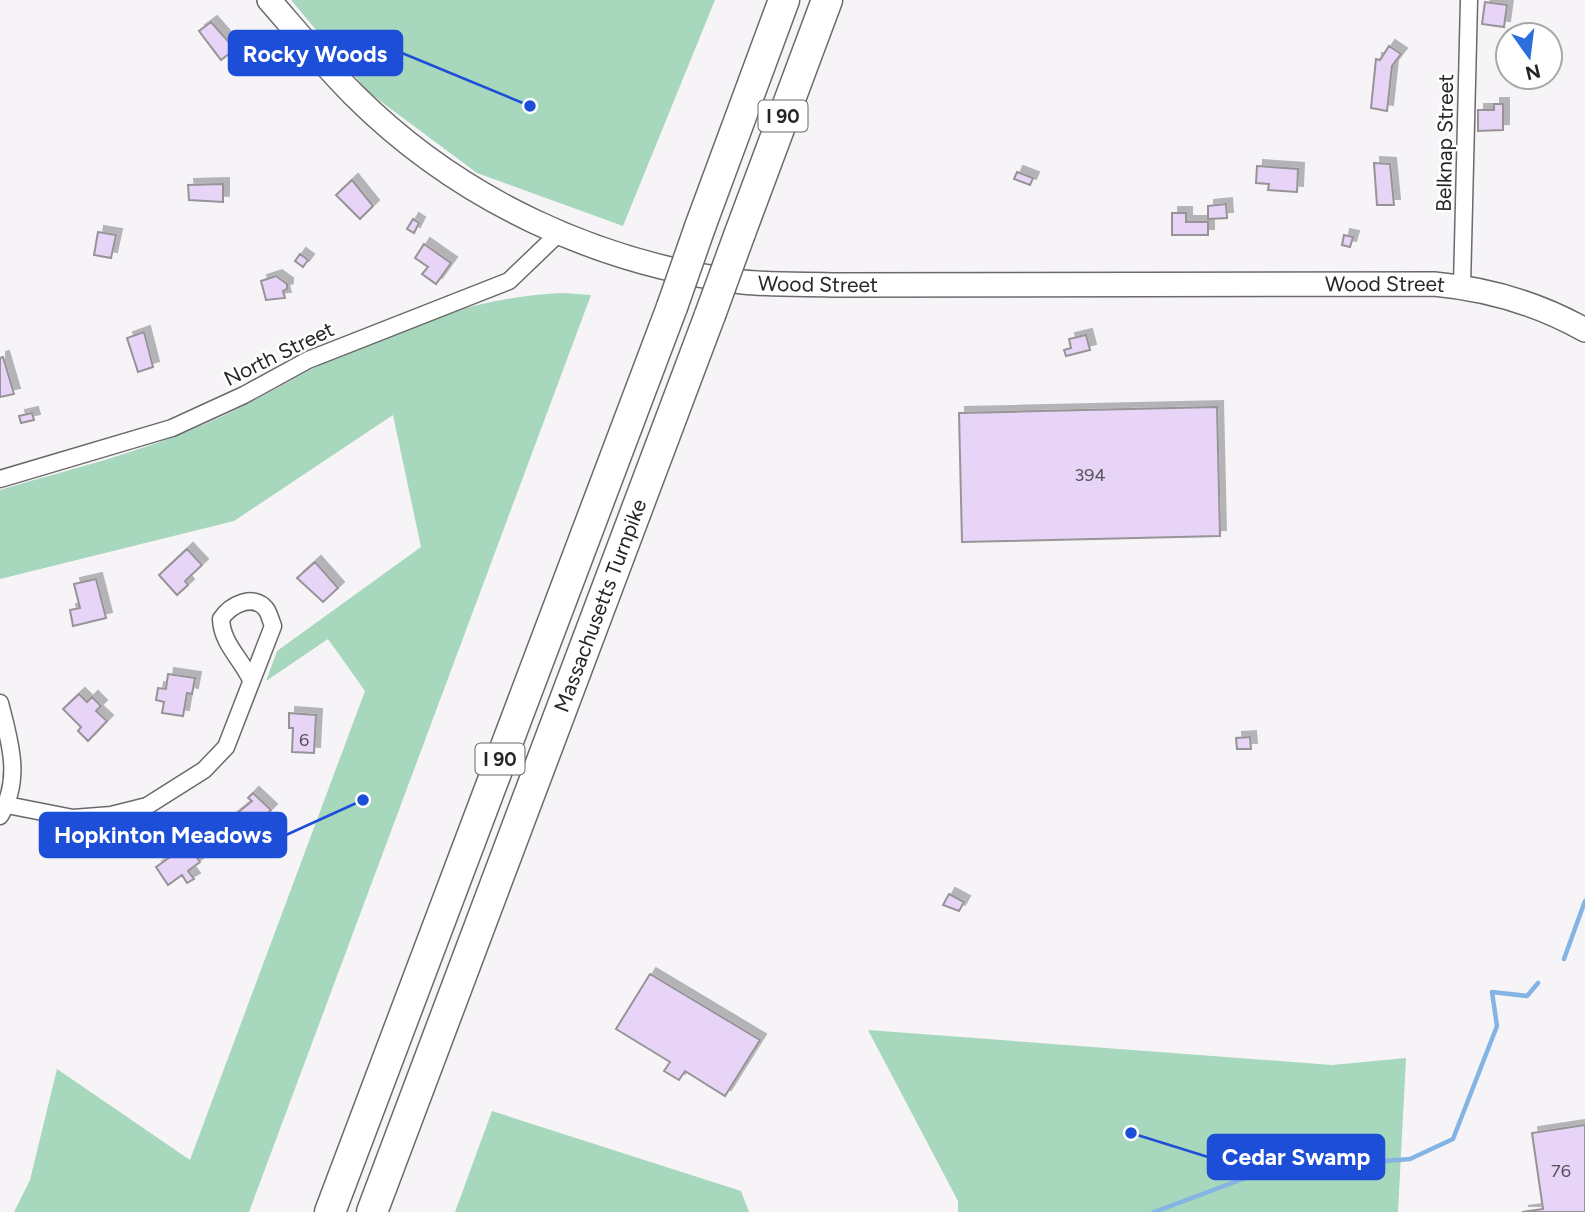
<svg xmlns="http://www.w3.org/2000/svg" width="1585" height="1212" font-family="Figtree,sans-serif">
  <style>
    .green { fill: #a7d7bc }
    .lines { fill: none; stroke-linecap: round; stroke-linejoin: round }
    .stream { stroke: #84b4e3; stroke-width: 4.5 }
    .building { fill: #e7d4f7; stroke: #969497; stroke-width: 2; filter: url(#shadow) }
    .minor-casing { stroke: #6b696c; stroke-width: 19 }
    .secondary-casing { stroke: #6b696c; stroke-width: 26 }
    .motorway-casing { stroke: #6b696c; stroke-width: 33 }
    .minor { stroke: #fff; stroke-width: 16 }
    .secondary { stroke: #fff; stroke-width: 23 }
    .motorway { stroke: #fff; stroke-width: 30 }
    .motorway-bridge-casing { stroke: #6b696c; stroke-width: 33; stroke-linecap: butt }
    .motorway-bridge { stroke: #fff; stroke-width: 30 }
    .labels { text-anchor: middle; stroke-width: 5; stroke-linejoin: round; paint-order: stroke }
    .number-label { font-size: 18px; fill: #56525b }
    .shield { fill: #fff; stroke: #676768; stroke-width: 2 }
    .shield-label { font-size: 19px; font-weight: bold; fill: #262627 }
    .street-label { font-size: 21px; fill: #262627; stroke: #fff }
    .leader { fill: none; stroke: #1d4ed8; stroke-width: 2.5 }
    .callout-dot { fill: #1d4ed8; stroke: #fff; stroke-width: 2.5 }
    .callout { fill: #1d4ed8; stroke: #1d4ed8; stroke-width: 2.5 }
    .callout-label { font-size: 23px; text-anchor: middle; font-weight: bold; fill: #fff }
  </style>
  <defs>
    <filter id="shadow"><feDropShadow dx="6" dy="-6" stdDeviation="0" flood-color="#0004"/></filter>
  </defs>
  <rect width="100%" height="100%" fill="#f6f4f7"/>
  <!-- green -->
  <path class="green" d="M291,0H715L623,226L477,173L368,92Z
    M563,293L591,295L249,1212H14L30,1180L57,1069L190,1160L365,691L328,639L266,681L277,651L421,547L393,415L234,521L0,579V490C70,469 140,453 207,423C238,410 267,393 297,377C381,333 468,297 563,293Z
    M868,1030L1332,1065L1406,1058L1398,1212H958V1201Z
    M492,1111L741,1191L749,1212H455Z"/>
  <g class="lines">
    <!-- stream -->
    <path class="stream" d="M1564,959L1585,901
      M1154,1212L1267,1170L1410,1159L1453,1139L1497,1026L1492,992L1527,996L1538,983"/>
  </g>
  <!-- building -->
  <path class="building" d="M1485,2L1507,5L1504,27L1482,24Z
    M211,22L235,49L221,60L199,31Z
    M1389,46L1401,54L1392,66L1387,111L1371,108L1376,59L1380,60Z
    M1494,104H1503V130L1478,131V110H1494Z
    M1374,163L1390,164L1394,205H1377Z
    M1257,166L1298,169L1297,192L1268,190L1269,184L1256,183Z
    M1017,172L1033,178L1030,185L1014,179Z
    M352,180L373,206L360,219L336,195Z
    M223,184V202L189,200L188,185Z
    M1226,204L1227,218L1208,219V206Z
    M1172,213H1186V222H1208V235H1172Z
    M413,219L419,223L414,233L407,229Z
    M98,232L116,235L111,258L94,255Z
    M1344,235L1353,237L1350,247L1342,245Z
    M424,244L451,263L436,284L422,274L428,267L415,258Z
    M300,254L308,260L303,267L295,261Z
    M276,276L287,284V289L283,291L285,298L266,300L261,281Z
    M144,332L153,367L138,372L127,338Z
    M1086,335L1090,350L1066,356L1064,350L1071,348L1069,339Z
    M3,357L14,394L0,397V358Z
    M1217,407L1220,536L962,542L959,413Z
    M32,413L34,420L21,423L19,416Z
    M187,549L202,565L185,581L188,585L177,595L159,575Z
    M315,562L338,588L323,602L297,578Z
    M96,579L106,618L73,626L70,610L80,608L74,584Z
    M168,674L195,678L192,694L187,693L183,716L162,713L164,702L156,700L158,688L166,689Z
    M79,694L87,702L92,697L101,706L96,711L107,721L88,741L78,731L81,727L63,709Z
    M289,713L316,715L314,753L292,752L293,728H289Z
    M1250,737L1251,749H1237L1236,738Z
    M253,793L271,810L262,819L270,827L264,834L256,826L246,835L230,819L252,801L248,798Z
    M183,838L200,862L188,871L194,879L187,883L182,875L168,885L156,867L176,853L171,846Z
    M949,894L964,902L959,911L943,905Z
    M650,974L760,1040L725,1096L685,1071L679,1080L664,1071L670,1062L616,1029Z
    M1585,1125V1212H1522L1543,1209L1532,1133Z"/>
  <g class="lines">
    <!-- minor casing -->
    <g class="minor-casing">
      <path id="minor" d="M1462,286L1469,0
        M0,479L172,428L244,395L308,360L509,281L559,233
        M0,703C10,742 22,779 0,816
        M7,805L73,818L111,815L147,806L204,770L226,747L273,626C271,621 269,613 266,609C253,593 230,605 221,619C222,644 241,658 251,680"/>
    </g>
    <!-- secondary casing -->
    <g class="secondary-casing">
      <g id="secondary">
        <path id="s1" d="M269,0C297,32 324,65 354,95C458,199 597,264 743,282C774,285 807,284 838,285L1434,284C1489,289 1537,303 1585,330"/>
      </g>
    </g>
    <!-- motorway casing -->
    <g class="motorway-casing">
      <g id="motorway">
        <path d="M700,227L784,0"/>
        <path d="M740,233L827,0"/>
        <path d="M330,1212L672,307"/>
        <path id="s2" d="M372,1212L710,315"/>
      </g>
    </g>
    <!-- minor -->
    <use href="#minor" class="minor"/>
    <!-- secondary -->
    <use href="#secondary" class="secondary"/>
    <!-- motorway -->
    <use href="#motorway" class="motorway"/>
    <!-- motorway-bridge casing -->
    <g class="motorway-bridge-casing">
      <path id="motorway-bridge" d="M672,307L700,227
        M710,315L740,233"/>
    </g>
    <!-- motorway-bridge -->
    <use href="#motorway-bridge" class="motorway-bridge"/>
  </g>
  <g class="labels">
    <!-- number labels -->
    <g class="number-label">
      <text x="1090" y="481">394</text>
      <text x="304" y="746">6</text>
      <text x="1561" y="1177">76</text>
    </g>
    <!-- shield labels -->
    <g class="shield">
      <rect x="758.5" y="100.5" width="49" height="31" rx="5"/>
      <rect x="475.5" y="743.5" width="49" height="31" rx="5"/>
    </g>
    <g class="shield-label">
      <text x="783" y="123">I 90</text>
      <text x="500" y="766">I 90</text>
    </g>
    <!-- street labels -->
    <g class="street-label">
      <text transform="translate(1445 143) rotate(-89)" y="7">Belknap Street</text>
      <text dy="7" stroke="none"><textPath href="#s1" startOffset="642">Wood Street</textPath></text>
      <text dy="7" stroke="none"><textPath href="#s1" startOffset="1209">Wood Street</textPath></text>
      <text transform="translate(279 354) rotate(-26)" y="7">North Street</text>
      <text dy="7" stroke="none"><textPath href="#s2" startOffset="648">Massachusetts Turnpike</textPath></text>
    </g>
  </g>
  <!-- callouts -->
  <path class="leader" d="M530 106L402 53M363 800L286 835M1131 1133L1208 1157"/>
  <g class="callout-dot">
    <circle cx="530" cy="106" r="7"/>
    <circle cx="363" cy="800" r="7"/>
    <circle cx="1131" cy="1133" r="7"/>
  </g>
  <g class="callout">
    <rect x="229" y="31" width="173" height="44" rx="7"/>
    <rect x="40" y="813" width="246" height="44" rx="7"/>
    <rect x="1208" y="1135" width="176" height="44" rx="7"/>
  </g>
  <g class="callout-label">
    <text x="315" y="62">Rocky Woods</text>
    <text x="163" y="843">Hopkinton Meadows</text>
    <text x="1296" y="1165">Cedar Swamp</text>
  </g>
  <!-- north arrow -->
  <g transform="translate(1529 56) rotate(166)"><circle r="33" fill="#ffffff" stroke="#a8a8a9" stroke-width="2"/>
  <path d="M0-5L12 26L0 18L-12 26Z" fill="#2c6fdc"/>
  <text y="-10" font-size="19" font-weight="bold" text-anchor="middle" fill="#262627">N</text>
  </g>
</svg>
